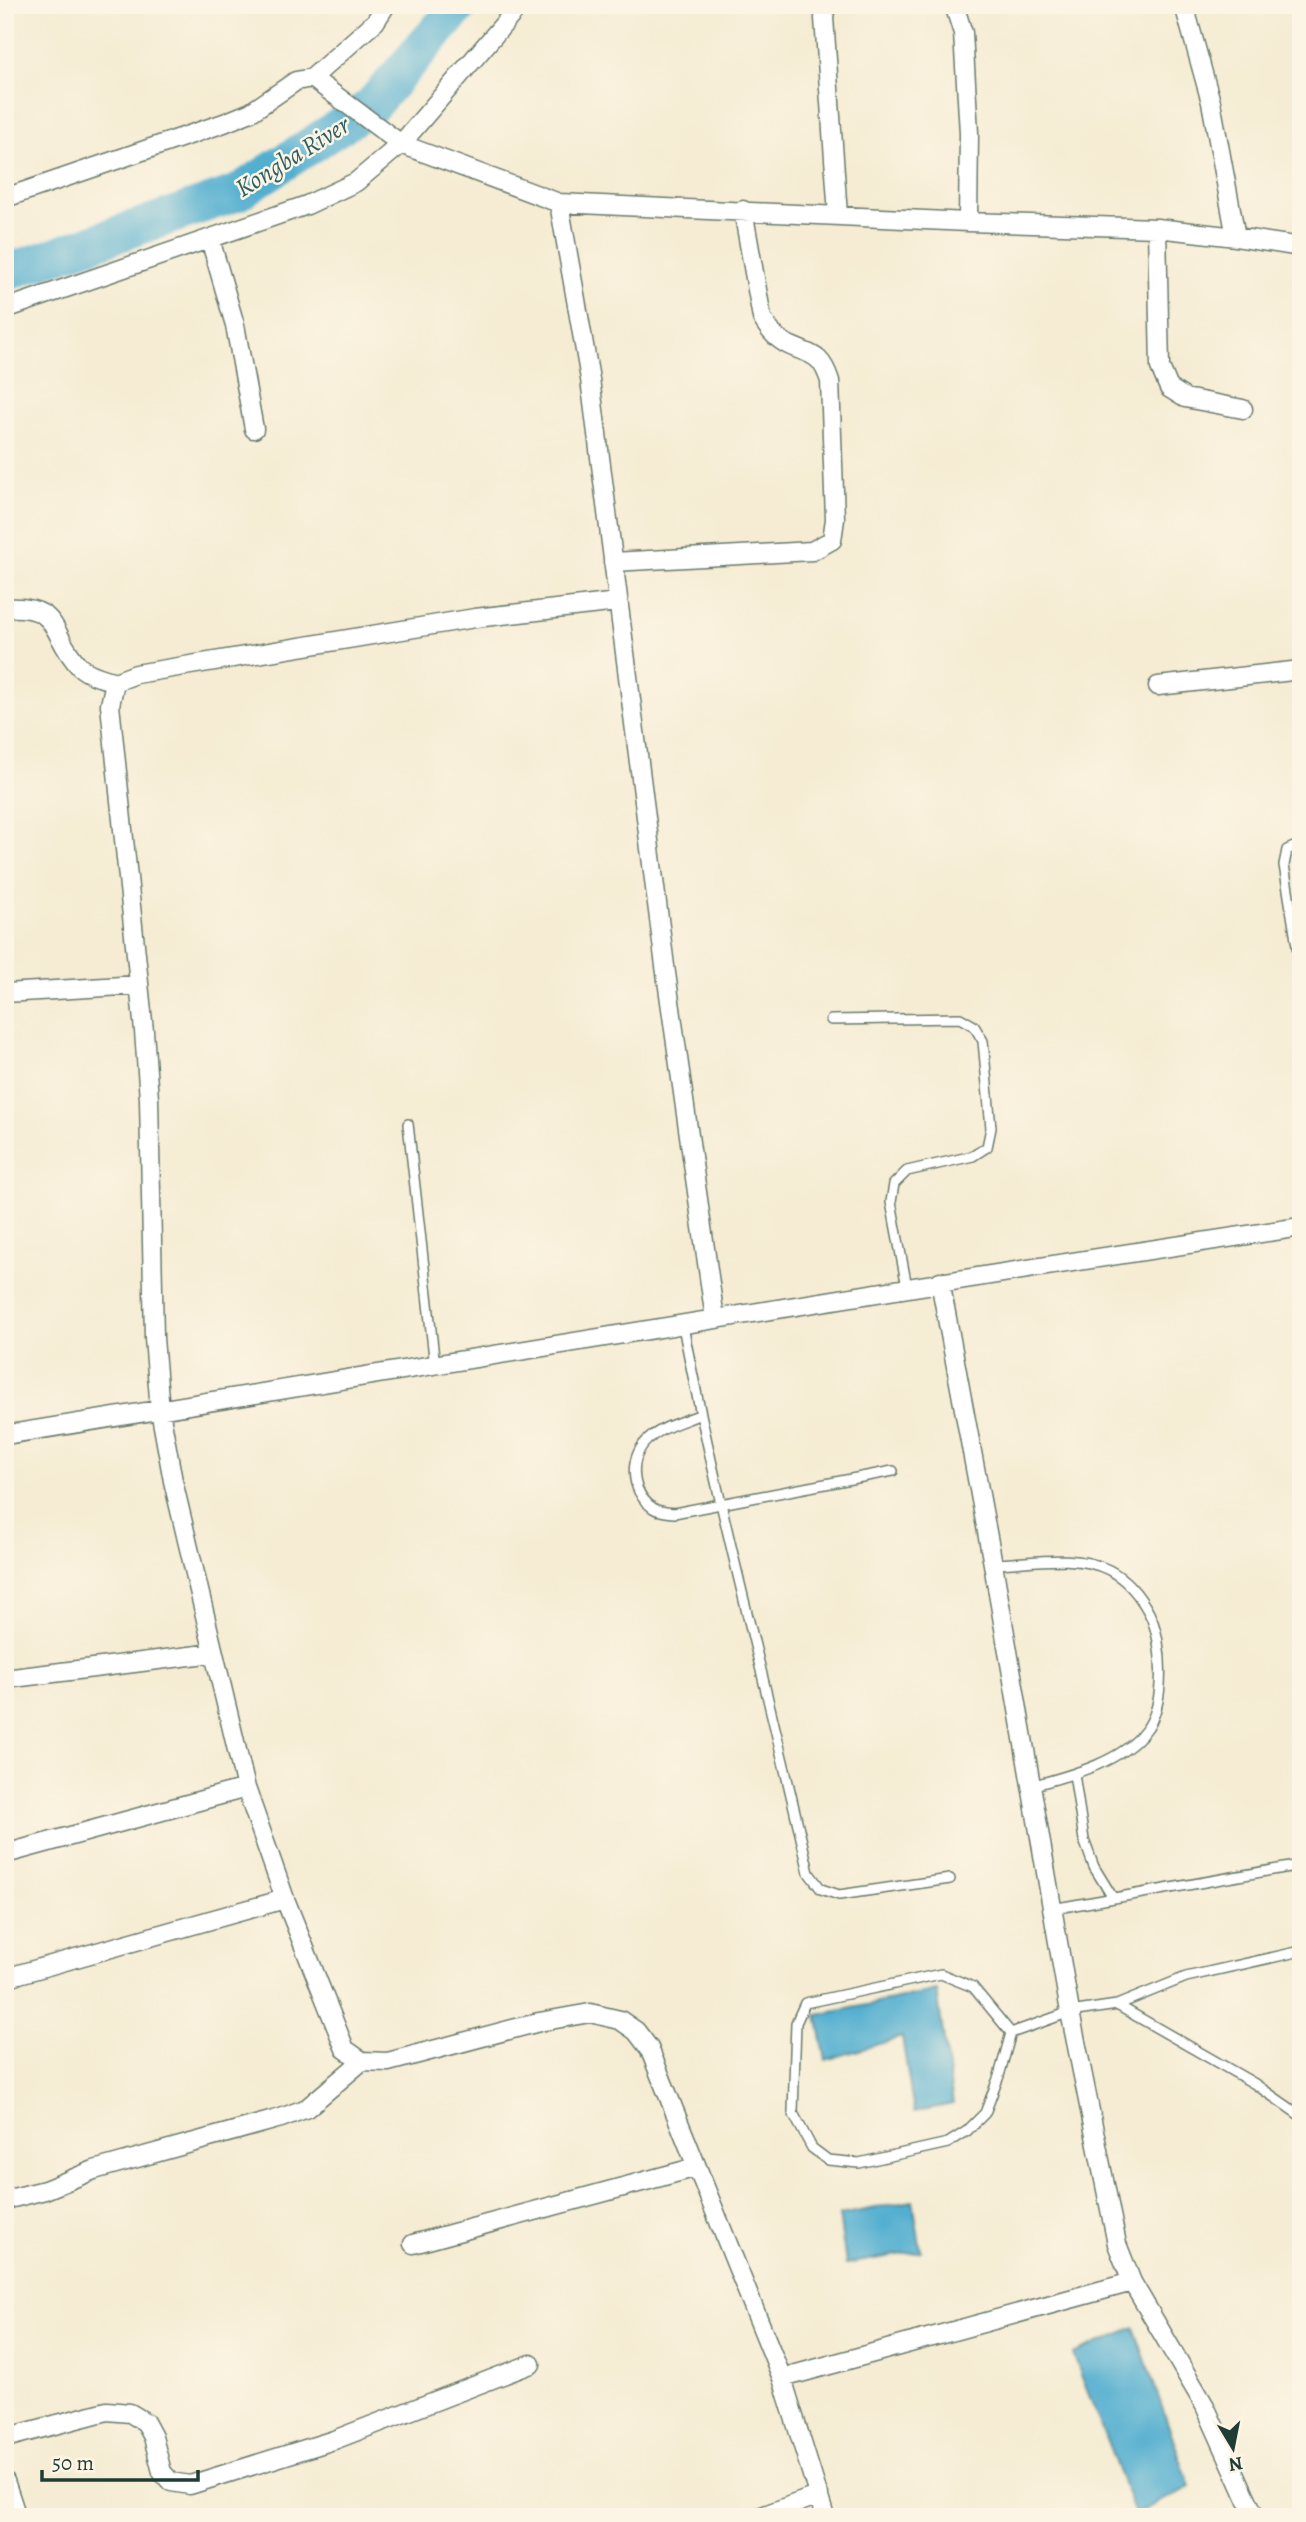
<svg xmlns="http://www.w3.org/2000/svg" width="1306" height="2522" font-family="Alegreya,serif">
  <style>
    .water { fill: #52afd0; stroke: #387682; stroke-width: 2 }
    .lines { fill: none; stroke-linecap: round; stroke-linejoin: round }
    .river { stroke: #52afd0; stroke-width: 37 }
    .lane-casing { stroke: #6a7a6c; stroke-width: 12 }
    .street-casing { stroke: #6a7a6c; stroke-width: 21 }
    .lane { stroke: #fff; stroke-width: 9 }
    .street { stroke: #fff; stroke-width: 18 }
    .labels { text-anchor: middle; stroke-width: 5; stroke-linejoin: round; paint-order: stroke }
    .water-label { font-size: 26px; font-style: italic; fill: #2e5f63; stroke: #fcf5e5 }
  </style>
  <rect width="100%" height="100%" fill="#fcf5e5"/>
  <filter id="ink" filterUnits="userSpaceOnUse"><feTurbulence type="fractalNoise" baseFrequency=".0143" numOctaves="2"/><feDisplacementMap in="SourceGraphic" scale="14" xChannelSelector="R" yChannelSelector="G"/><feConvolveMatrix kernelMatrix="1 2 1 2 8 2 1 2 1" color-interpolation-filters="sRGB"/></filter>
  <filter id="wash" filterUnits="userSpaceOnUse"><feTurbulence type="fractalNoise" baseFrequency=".00686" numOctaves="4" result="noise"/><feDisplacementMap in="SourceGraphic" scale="28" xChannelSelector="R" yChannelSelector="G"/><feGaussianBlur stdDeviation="1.57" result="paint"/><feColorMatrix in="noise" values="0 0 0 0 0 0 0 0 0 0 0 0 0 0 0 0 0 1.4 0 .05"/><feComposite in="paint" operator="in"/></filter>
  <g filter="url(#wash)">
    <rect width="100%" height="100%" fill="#f5ecd3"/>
    <!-- water -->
    <path class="water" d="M937,1991L953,2104L914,2112L902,2037L826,2060L817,2015Z
      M913,2201L921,2251L846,2264L839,2215Z
      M1134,2327L1190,2487L1135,2514L1073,2354Z"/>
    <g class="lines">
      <!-- river -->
      <path class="river" d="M5,273L237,193L370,107L460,5"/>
    </g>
  </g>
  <g filter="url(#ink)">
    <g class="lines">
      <!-- lane casing -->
      <g class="lane-casing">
        <path id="lane" d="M1301,844L1287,850L1284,865L1301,971
          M831,1020L960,1018L974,1026L983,1041L991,1128L987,1147L973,1156L907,1171L894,1184L891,1202L907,1287
          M408,1124L435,1366
          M683,1326C718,1509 768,1690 809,1873L821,1889L839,1895L950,1879
          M701,1414C685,1421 664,1426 651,1437C628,1454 629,1491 653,1508C658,1512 667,1512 674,1513L893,1471
          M993,1564C1030,1563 1075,1553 1109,1570C1126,1579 1140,1596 1149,1613C1164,1641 1166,1706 1145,1731C1121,1763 1067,1776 1031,1786
          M1074,1774L1084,1840L1094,1867L1113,1898
          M1052,1909L1301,1865
          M1117,2005L1255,2084L1301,2116
          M1011,2033L973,1987L941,1974L805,2003L796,2023L793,2113L812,2148L828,2160L859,2163L948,2143L967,2131L985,2113L999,2076L1011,2033L1070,2012L1117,2005L1186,1977L1301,1951"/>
      </g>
      <!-- street casing -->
      <g class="street-casing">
        <path id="street" d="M826,5L824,18L838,215
          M954,5L963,33L969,133L968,222
          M1184,5L1211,102L1236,237
          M312,78L375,22L386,5
          M5,198L224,123L251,112L296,81L312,78L401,144L559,203L968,222L1157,228L1236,237L1301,247
          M559,203L590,379L665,966L715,1319
          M1157,228L1160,367L1169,388L1185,398L1243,409
          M210,239L235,325L254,429
          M5,309L307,205L356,182L401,144L520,5
          M613,562L812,551L832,540L835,519L830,381C820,350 809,356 785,343C774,337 768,328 762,318L743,210
          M618,602L475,618L136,674L115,682L110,705L144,1031L149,1099L154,1338L160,1410L173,1481L246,1788L285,1899L345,2049L362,2061L388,2062L539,2022L590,2013L620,2020L636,2031L649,2048L782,2378L825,2517
          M5,608C63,604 49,635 80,667C89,675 103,678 115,682
          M1158,686L1301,670
          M5,993L139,985
          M940,1281L993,1564L1070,2012L1117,2244L1132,2282L1205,2406L1255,2517
          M5,1435C437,1365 868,1292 1301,1227
          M5,1679L214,1653
          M5,1854L246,1788
          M5,1978L285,1899
          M5,2200L45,2190L94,2170L281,2118L307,2108L362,2061
          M413,2244L697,2167
          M782,2378L1132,2282
          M5,2438L107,2411L130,2413L145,2422L153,2437L162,2472L171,2482L190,2485L334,2440L531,2364
          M5,2481L17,2517
          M759,2517L819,2495"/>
      </g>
      <!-- lane -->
      <use href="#lane" class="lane"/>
      <!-- street -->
      <use href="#street" class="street"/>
    </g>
  </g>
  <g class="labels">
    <!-- water labels -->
    <g class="water-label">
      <text transform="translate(292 156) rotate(-32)" y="9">Kongba River</text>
    </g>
  </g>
  <!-- margin -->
  <rect width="1306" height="2522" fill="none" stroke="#fcf5e5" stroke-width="28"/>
  <!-- north arrow -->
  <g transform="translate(1233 2448) rotate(170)" stroke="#fcf5e5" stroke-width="5" paint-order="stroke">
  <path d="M0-5L12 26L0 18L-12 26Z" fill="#1f3d34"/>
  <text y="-10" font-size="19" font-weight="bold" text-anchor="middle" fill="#1f3d34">N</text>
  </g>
  <!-- scale -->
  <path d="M42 2470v10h156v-10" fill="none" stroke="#1f3d34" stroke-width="3.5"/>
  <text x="52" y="2470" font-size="21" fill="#1f3d34" stroke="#fcf5e5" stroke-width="5" paint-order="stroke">50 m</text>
</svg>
